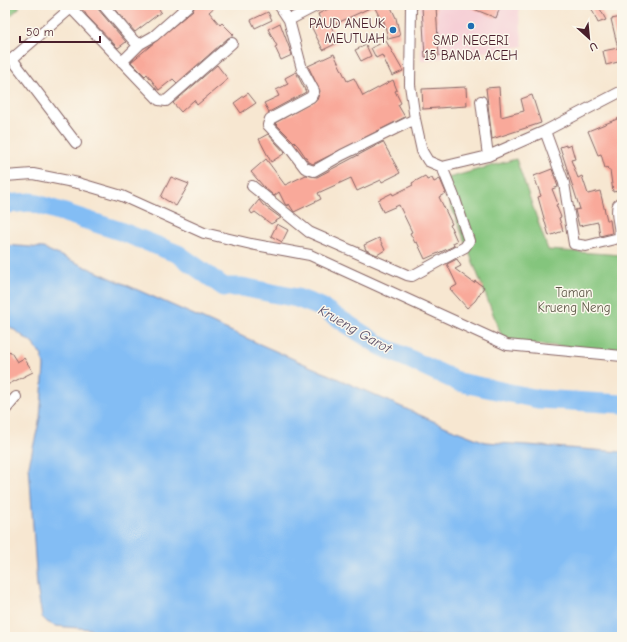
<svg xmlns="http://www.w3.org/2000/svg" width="627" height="642" font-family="'Comic Neue',sans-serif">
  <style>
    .built { fill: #f6cfd6 }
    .green { fill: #84c57d; stroke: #677254 }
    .water { fill: #83bdf4; stroke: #666e90 }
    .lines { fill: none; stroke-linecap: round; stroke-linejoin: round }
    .river { stroke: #83bdf4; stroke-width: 19 }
    .building { fill: #f9a99a }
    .minor-casing { stroke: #876565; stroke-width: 12 }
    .minor { stroke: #fff; stroke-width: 10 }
    .poi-dot { fill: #1f6fb2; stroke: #fbf7ec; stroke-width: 1.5 }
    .labels { text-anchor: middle; stroke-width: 3; stroke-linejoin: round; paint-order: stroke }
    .poi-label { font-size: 13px; fill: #4a1f2b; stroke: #fbf7ec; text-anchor: end }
    .park-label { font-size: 13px; fill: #5e5948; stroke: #fbf7ec }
    .water-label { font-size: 14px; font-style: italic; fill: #5b4e67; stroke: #fbf7ec }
  </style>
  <rect width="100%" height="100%" fill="#fbf7ec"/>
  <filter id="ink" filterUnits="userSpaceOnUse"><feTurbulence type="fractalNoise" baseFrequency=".025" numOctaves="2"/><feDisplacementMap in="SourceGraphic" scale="8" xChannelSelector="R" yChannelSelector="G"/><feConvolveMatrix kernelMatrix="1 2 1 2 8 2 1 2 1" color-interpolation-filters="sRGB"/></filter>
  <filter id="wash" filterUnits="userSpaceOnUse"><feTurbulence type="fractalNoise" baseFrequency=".012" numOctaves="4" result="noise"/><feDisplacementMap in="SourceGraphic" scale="16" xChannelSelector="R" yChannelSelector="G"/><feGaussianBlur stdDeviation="0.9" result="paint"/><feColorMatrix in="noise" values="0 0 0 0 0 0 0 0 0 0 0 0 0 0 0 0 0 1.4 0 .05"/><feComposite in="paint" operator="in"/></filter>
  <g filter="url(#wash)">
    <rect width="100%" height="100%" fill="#f7e7d1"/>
    <!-- built -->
    <path class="built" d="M420,5H518L523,46L421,61Z"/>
    <!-- green -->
    <path class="green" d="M5,5H17L20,7L7,19L5,17Z
      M516,159L548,250L622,255V351L504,342L441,180Z"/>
    <!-- water -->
    <path class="water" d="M5,245L43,248L449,428L485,442L622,452V637H100L97,633L90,629L55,626L47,622L42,617L37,587L29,465L40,418L44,366L42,356L32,343L5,323Z"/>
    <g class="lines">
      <!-- river -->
      <path class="river" d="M5,204L31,202L120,231L178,254L224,287H242L297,298L321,307L381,346L459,382L538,399L622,404"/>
    </g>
    <g id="blocks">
      <!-- building -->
      <path class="building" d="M80,5H97L98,9L126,42L118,48L87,16Z
        M112,5H156L161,12L135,32Z
        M195,5H217L209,12L220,25L222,23L234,35L228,38L177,83L173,79L159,90L147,74L145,76L131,62L193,10Z
        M336,5H390L396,18L400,36L388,39L384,21L382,22L374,6L331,26L339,42L323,50L310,24L320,19L318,14Z
        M464,5H501L496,18Z
        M590,5H598L606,20L598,23Z
        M436,6L439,56L425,57L422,7Z
        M268,12L272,20L255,28L251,20Z
        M622,17V61L606,65L603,51L618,48L611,19Z
        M280,23L292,55L281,60L275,47L277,46L268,29Z
        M386,41L403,71L392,76L382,55L376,58L371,48Z
        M366,45L371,56L361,61L355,50Z
        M334,54L347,81L354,78L363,96L393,80L397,90L395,91L401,103L398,105L405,117L313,164L309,162L298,146L275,123L317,100L320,91L308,66Z
        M217,65L228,79L197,105L194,100L181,112L173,103Z
        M296,72L306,92L269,112L264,103L279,96L276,90L288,84L285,78Z
        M466,87L467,106L423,109L422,89Z
        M499,87L501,117L524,111L521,99L532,95L541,123L492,139L486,88Z
        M248,93L256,103L241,113L234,103Z
        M622,117V190L613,192L610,170H608L607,167L605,168L601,154L598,155L588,131Z
        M268,134L285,153L271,162L259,139Z
        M383,142L400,173L382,182L381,180L357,191L351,178L318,193L321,199L294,212L289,204L288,206L285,204L279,192L274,196L264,187L251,172L266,159L285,185L306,175L317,177Z
        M566,145V147L571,145L575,159L571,160L578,178L582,176L588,194L600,191L607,220H610L612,233L600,236L598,222L579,226L575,210L580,209L560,147Z
        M552,169L558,187L552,189L558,204L556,205L561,217L559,218L563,231L549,236L538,197L541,196L534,176Z
        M425,176L427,180L432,178L434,182L440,179L446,193L439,197L452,224L450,225L457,241L453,243L454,246L425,259L417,242L415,243L410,233L412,232L399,205L383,212L378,200L392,193L393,195L413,185L412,183Z
        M171,177L189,184L176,206L161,197Z
        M259,200L263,205L281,218L271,224L255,212L252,214L250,211Z
        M277,224L288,230L282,242L271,236Z
        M379,238L385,250L377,255L366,250L364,245Z
        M457,259L461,266L455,269L474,283L475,281L484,287L475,301L467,308L450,289L457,285L447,264Z
        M10,351L17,362L24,358L33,372L5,386V355Z"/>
    </g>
  </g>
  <g filter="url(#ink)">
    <use href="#blocks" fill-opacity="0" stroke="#876565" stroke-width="1"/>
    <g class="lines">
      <!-- minor casing -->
      <g class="minor-casing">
        <path id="minor" d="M68,5L159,100L166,101L232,43
          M103,5L134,41L140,44L154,36L189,5
          M279,5L289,20L302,69L314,91L311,97L270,119L268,125L289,147L305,168L314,171L342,155L415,119
          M411,5L410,85L415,119L422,151L428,161L442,167L488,156L545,131L622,91
          M71,8L12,59L76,143
          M289,20L318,5
          M122,62L140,44
          M481,101L488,156
          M545,131L564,183L574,244L586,246L619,238C622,227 614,215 618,205L622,202
          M5,176L33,174L78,183L122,196L204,233L251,244L310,255L507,345L622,356
          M252,186L309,232L407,275L412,276L465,247L469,241L455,199L442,167
          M5,410L16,397"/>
      </g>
      <!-- minor -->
      <use href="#minor" class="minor"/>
    </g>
  </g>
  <!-- markers -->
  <g class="poi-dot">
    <circle cx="471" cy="26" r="4"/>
    <circle cx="393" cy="30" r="4"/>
  </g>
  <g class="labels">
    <!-- poi labels -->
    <g class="poi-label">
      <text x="385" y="28">PAUD ANEUK<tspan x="385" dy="15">MEUTUAH</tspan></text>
      <text x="471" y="45" text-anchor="middle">SMP NEGERI<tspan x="471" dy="15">15 BANDA ACEH</tspan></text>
    </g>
    <!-- park labels -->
    <g class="park-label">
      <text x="574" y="297">Taman<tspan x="574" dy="15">Krueng Neng</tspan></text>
    </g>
    <!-- water labels -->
    <g class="water-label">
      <text transform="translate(355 329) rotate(30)" y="5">Krueng Garot</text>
    </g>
  </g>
  <!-- margin -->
  <rect width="627" height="642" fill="none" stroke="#fbf7ec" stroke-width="20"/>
  <!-- north arrow -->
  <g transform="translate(589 38) rotate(153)" stroke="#fbf7ec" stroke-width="3" paint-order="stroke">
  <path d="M0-3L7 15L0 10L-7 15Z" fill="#4a1f2b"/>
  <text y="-6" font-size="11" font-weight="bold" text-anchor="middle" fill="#4a1f2b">U</text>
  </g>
  <!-- scale -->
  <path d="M20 36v6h80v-6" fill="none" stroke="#4a1f2b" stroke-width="2"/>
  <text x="26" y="36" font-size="12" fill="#4a1f2b" stroke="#fbf7ec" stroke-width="3" paint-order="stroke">50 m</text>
</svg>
